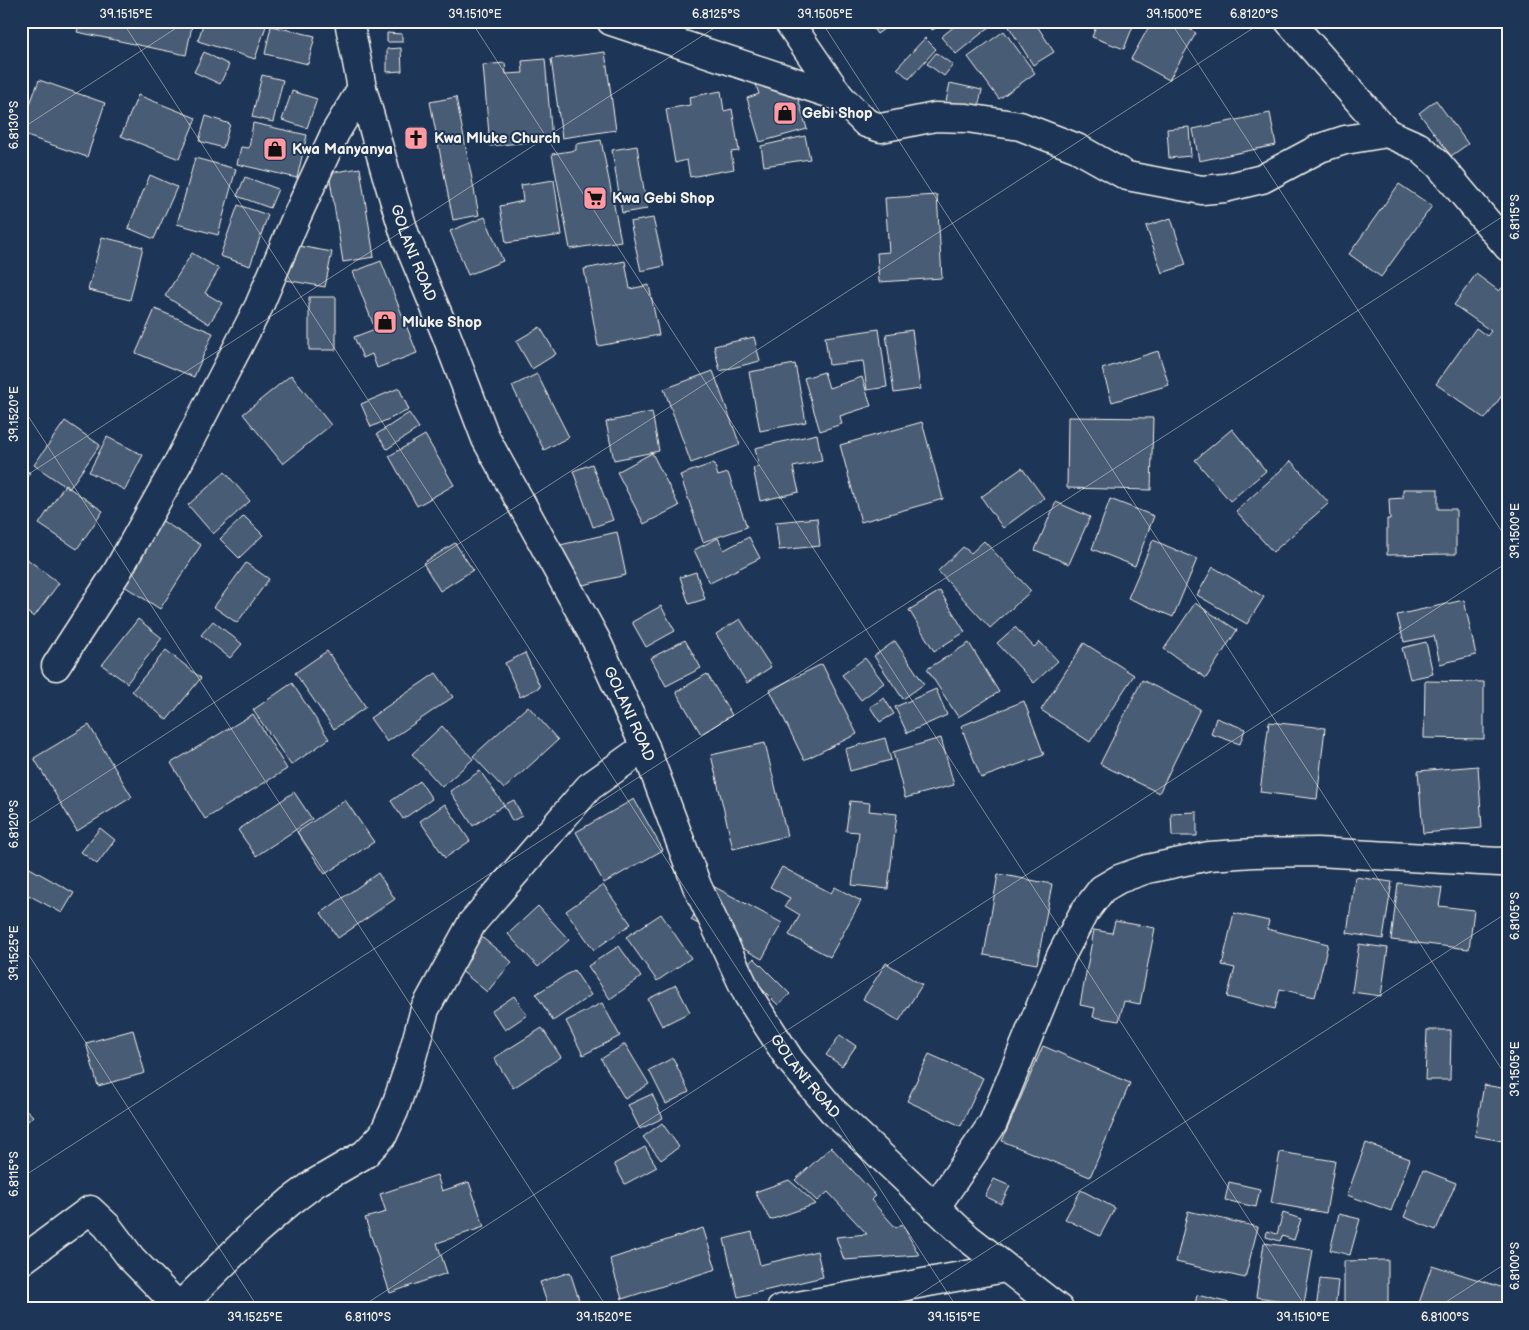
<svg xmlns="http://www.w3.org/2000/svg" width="1529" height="1330" font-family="'Balsamiq Sans',sans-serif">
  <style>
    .building { fill: #485b74; stroke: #f4f1e8 }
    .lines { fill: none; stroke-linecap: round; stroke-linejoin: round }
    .minor-casing { stroke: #f4f1e8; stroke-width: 31 }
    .minor { stroke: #1d3557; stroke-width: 28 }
    .ticks { fill: none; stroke: #f4f1e8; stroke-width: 1; stroke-opacity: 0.45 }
    .labels { text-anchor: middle; stroke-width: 4; stroke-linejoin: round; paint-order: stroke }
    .poi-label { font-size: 15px; font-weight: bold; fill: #f4f1e8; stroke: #1d3557; text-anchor: start }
    .street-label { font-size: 15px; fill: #f4f1e8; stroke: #1d3557 }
    .neatline { fill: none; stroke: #f4f1e8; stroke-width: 2 }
    .ticks-label { font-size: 12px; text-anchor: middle; fill: #f4f1e8 }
  </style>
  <rect width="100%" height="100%" fill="#1d3557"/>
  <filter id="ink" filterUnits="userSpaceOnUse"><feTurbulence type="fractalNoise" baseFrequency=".02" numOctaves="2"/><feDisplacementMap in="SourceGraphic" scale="10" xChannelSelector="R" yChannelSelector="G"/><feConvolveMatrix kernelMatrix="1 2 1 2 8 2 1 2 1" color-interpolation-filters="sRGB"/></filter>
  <g filter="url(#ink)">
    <!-- building -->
    <path class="building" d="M80,21H193L186,55L77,32Z
      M204,21H251L266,26L255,59L198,41Z
      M868,21H895L877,34Z
      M928,21H949L932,30Z
      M961,21H997L956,54L941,37Z
      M1008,21H1034L1054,52L1033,65L1006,22Z
      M1098,21H1135L1124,49L1092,37Z
      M1152,21H1175L1196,33L1169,80L1131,59Z
      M1190,21H1210L1207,28Z
      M271,26L315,36L308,64L265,54Z
      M1004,31L1035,73L999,99L968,57Z
      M387,33L402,34V42H387Z
      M925,38L936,49L909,79L897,68Z
      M401,48L402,71L387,72V49Z
      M204,52L229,65L220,84L194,72Z
      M605,52L616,130L562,138L551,59Z
      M936,53L953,65L944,76L927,64Z
      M545,59L552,140L490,146L483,65L505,63L506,74L523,73L522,61Z
      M262,75L283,80L273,122L252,117Z
      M791,75L807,129L760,142L747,98L759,94L756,85Z
      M39,80L105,103L87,157L21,134V128Z
      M950,83L982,90L977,113L945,106Z
      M292,91L317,99L307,128L282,120Z
      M721,91L724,111L732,109L739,151L731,152L734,169L690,177L687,160L675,163L666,109L690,105L689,97Z
      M138,95L196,118L179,159L121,136Z
      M456,97L479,215L453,220L430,102Z
      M1436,100L1468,144L1451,156L1419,113Z
      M1270,113L1276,145L1199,161L1193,129Z
      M206,116L230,124L223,148L199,141Z
      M253,123L307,135L297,178L237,164L241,147L249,148Z
      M1189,127L1191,156L1169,158L1167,129Z
      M805,136L810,159L764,166L761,146Z
      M601,140L621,241L570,249L552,154L576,150V144Z
      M637,146L647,209L622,213L612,150Z
      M195,158L236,169L218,235L177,224Z
      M360,168L374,257L343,262L329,173Z
      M150,175L177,187L154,239L128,228Z
      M245,177L278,189L270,208L237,196Z
      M554,180L562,235L506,243L500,206L523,201L521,185Z
      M1399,184L1432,206L1381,277L1349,254Z
      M937,195L942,278L879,282L877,253L889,252L885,198Z
      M238,205L268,215L250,266L220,256Z
      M485,217L503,261L468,275L450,231Z
      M653,218L664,266L641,271L630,222Z
      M1171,218L1186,265L1162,273L1146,226Z
      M102,237L143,247L130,300L88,290Z
      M293,245L332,252L325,287L286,280Z
      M192,253L219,269L205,293L222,303L209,324L165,296Z
      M381,261L417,353L377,368L372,354L363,358L354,337L375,329L353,272Z
      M625,261L630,289L649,285L659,335L598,346L584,269Z
      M1476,274L1499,291L1503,287L1508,290V387L1485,419L1436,384L1476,328L1487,336L1491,331L1454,305Z
      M309,297H336V350H309Z
      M155,309L213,333L194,377L136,353Z
      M540,327L556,354L532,369L516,341Z
      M879,329L887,387L867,390L863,361L829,365L825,337Z
      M912,330L920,389L894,393L886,334Z
      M754,337L760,361L720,371L714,346Z
      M1158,351L1169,385L1112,402L1102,369Z
      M795,364L806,422L760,431L749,372Z
      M713,371L740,445L691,463L664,389Z
      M824,372L829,388L862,377L871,406L840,416L842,424L820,431L804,378Z
      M537,374L569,437L544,450L512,386Z
      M291,375L331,425L283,464L243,414Z
      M399,388L409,410L371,427L361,404Z
      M652,412L659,451L614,460L606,422Z
      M409,413L419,428L387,449L377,434Z
      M1068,417L1153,418L1151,490L1067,488Z
      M65,421L100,445L69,489L34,465Z
      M922,422L943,499L861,522L840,445Z
      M1232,429L1266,471L1230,501L1195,460Z
      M817,434L822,461L793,467L799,492L760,501L753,468L759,467L755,448Z
      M425,435L454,485L417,506L389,456Z
      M107,437L143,455L125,490L89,472Z
      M652,453L679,506L644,524L617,472Z
      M1291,461L1329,503L1273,552L1236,511Z
      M714,463L718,476L728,473L747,527L703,542L680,475Z
      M592,464L613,520L593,527L573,471Z
      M21,465L30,473L21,484Z
      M1022,468L1044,498L1003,528L981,497Z
      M225,472L250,501L213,534L188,505Z
      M65,485L103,511L77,549L39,524Z
      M1403,489H1438V509H1456V554L1387,555V519H1390L1389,499L1403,498Z
      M1110,499L1154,516L1135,566L1092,549Z
      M1056,502L1090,517L1069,564L1035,550Z
      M244,516L263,535L239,558L220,539Z
      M817,518L820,546L779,550L776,522Z
      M161,520L201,545L160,609L121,584Z
      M617,532L626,575L557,591L547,548Z
      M749,537L760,558L710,583L694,550L718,538L724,550Z
      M1153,540L1197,559L1173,617L1128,598Z
      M984,541L1031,591L990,628L938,571L963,547L971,553Z
      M455,543L473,570L440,591L423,563Z
      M23,556L59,583L34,617L21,608V559Z
      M246,563L269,579L237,623L214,607Z
      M1213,567L1264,597L1247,624L1197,595Z
      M696,572L705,599L689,604L680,577Z
      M940,591L965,632L934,651L909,610Z
      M1464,600L1476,655L1440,664L1434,636L1404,642L1397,615Z
      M1195,603L1237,630L1206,678L1164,649Z
      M661,606L675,631L646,647L632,622Z
      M138,619L162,638L127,683L102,665Z
      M740,619L771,667L747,683L716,634Z
      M213,621L242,644L230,658L201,635Z
      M1015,627L1034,647L1040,642L1058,661L1034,683L997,643Z
      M685,640L701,668L666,686L651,658Z
      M895,641L924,684L903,699L874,656Z
      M1426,642L1433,674L1410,679L1402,648Z
      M969,643L999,692L958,717L927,669Z
      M1084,643L1134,675L1090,742L1041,710Z
      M166,650L201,678L167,720L132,691Z
      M327,651L366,707L334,729L295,673Z
      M525,653L540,687L520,697L505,663Z
      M865,658L884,683L861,700L842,675Z
      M822,664L857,734L804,760L770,690Z
      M436,673L453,697L387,742L370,718Z
      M707,674L732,715L701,734L676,692Z
      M1142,680L1200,709L1159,793L1100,764Z
      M1425,681L1484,682V739L1424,738Z
      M292,683L329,739L291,765L253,710Z
      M936,689L947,715L907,733L895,707Z
      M884,698L894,714L880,722L870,707Z
      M1024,701L1044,755L981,778L961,726Z
      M528,706L558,740L504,789L473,756Z
      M253,714L287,769L205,819L171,763Z
      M1216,718L1245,729L1240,744L1211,734Z
      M1269,722L1325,728L1317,799L1260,792Z
      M89,725L132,797L77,831L34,758Z
      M442,726L473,759L442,787L412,754Z
      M885,738L891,760L850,771L845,749Z
      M941,738L954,785L905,798L893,752Z
      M765,743L787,836L733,849L711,755Z
      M1478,766L1482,828L1423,833L1418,771Z
      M480,771L504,805L473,826L450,791Z
      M420,781L432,799L403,819L391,801Z
      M294,792L312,819L256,856L238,830Z
      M634,799L663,850L604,883L576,832Z
      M345,800L374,842L325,874L297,832Z
      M514,800L522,816L512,821L504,805Z
      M850,801L870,803L869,811L897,814L888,889L852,885L859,832L846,831Z
      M445,804L470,841L445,858L420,821Z
      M1197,812V836H1172L1171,813Z
      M100,828L115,840L97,864L81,852Z
      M26,866L74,893L62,913L21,891V875Z
      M782,867L831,893L835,887L861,901L830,957L789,935L800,915L785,906L790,898L770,887Z
      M378,873L395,899L338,938L321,913Z
      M998,874L1052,884L1037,964L984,955Z
      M1355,877L1392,882L1383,939L1347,933Z
      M1398,883L1442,888L1439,906L1474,910L1469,949L1391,940Z
      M603,885L631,924L594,950L566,911Z
      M711,885L782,923L762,959L691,920Z
      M538,906L569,940L538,967L508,934Z
      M1234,913L1269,921L1267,929L1328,944L1315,997L1280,989L1275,1009L1227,997L1235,968L1222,965Z
      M661,914L691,958L657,981L626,937Z
      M1115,921L1155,928L1140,1004L1124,1001L1119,1021L1093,1017L1095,1008L1080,1005L1094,930L1112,933Z
      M473,930L512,962L487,992L448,960Z
      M1359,944L1388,948L1381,996L1352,992Z
      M619,946L641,977L610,999L588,966Z
      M754,958L790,994L778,1005L743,970Z
      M886,963L922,985L899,1021L863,999Z
      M574,970L591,995L553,1021L536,994Z
      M676,985L690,1012L662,1026L648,999Z
      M514,996L527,1015L505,1030L492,1011Z
      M602,1003L620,1036L583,1055L566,1021Z
      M542,1028L561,1057L513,1088L494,1058Z
      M133,1030L145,1073L98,1086L86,1043Z
      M1427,1030H1451L1450,1080H1425Z
      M840,1035L856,1046L842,1066L826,1055Z
      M625,1044L649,1084L625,1099L601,1059Z
      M1043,1046L1130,1083L1090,1177L1002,1141Z
      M929,1054L983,1078L961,1126L907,1101Z
      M673,1058L689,1092L666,1104L649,1070Z
      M1484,1085L1508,1089V1142L1475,1136Z
      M652,1094L663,1118L640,1129L628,1105Z
      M21,1105L33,1116L21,1128Z
      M662,1123L679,1147L661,1160L643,1137Z
      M1366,1143L1410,1159L1391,1211L1347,1195Z
      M645,1147L657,1167L625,1184L614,1164Z
      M831,1147L876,1196L871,1200L896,1228L902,1224L919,1255L844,1260L836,1237L867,1234L828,1192L817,1201L795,1180Z
      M1280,1152L1335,1161L1326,1213L1271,1203Z
      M1423,1170L1456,1183L1436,1230L1404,1217Z
      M437,1175L442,1191L469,1182L484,1227L437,1243L447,1273L390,1293L365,1218L386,1212L380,1194Z
      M994,1179L1010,1186L1001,1204L985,1196Z
      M789,1180L816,1204L770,1220L755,1192Z
      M1229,1182L1260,1189L1256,1207L1225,1200Z
      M1081,1190L1115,1208L1100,1236L1065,1219Z
      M1188,1211L1258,1227L1245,1278L1176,1262Z
      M1283,1213L1301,1219L1294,1240L1282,1236L1280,1241L1266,1237L1267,1231L1277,1234Z
      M1339,1214L1360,1219L1350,1255L1330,1250Z
      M703,1228L716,1269L622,1299L610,1259Z
      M752,1232L760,1265L817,1251L823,1277L738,1297L724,1239Z
      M1264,1243L1313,1250L1304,1304L1256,1297Z
      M1388,1260V1309H1344V1261Z
      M1432,1265L1507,1289L1501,1309H1417Z
      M570,1272L582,1309H549L540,1282Z
      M1320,1279L1338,1281L1335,1309H1316Z
      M1197,1295L1250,1308L1194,1309Z
      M489,1304L490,1309H476Z"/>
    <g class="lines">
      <!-- minor casing -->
      <g class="minor-casing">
        <g id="minor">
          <path id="s1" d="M349,21L362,88L386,173L405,235L446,334L486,439L596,640L645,747L697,886L748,995L790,1060L833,1111L968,1238L1059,1309"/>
          <path d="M611,21L840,97L866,123L881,128L935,117L967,118L1020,126L1077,148L1127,176L1202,190L1225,188L1262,179L1320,148L1345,140L1387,133L1419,147L1439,165L1508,247"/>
          <path d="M788,21L840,97"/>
          <path d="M1289,21L1387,133"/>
          <path d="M56,666L117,572L179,461L259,306L296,218L335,133L362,88"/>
          <path d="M935,1208L993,1123L1061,956L1083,914L1102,889L1119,879L1147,869L1209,856L1254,853L1317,852L1499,862L1508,861"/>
          <path d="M21,1261L90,1210L107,1226L131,1258L179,1307L185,1309"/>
          <path d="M179,1307L255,1232L291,1201L315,1183L365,1154L383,1135L394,1111L410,1064L425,1009L472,923L589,787L645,747"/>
          <path d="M781,1309L1005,1268"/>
        </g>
      </g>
      <!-- minor -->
      <use href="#minor" class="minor"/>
    </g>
  </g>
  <!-- ticks -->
  <path class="ticks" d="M122,21L958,1309M471,21L1307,1309M821,21L1508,1079M1170,21L1508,541M21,129L187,21M21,405L608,1309M21,479L725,21M21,828L1264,21M21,943L259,1309M21,1178L1508,213M358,1309L1508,562M897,1309L1508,912M1435,1309L1508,1262"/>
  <!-- icons -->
  <defs>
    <g id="shop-square" transform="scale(1.25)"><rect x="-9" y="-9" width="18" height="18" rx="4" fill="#ff9aa2" stroke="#1d3557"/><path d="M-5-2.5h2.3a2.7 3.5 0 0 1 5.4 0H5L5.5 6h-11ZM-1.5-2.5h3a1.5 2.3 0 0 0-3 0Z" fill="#111"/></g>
    <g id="church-square" transform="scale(1.25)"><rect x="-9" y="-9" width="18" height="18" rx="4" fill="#ff9aa2" stroke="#1d3557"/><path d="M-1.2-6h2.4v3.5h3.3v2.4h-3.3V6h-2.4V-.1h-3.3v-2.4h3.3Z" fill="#111"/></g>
    <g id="supermarket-square" transform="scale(1.25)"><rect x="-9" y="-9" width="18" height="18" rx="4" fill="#ff9aa2" stroke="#1d3557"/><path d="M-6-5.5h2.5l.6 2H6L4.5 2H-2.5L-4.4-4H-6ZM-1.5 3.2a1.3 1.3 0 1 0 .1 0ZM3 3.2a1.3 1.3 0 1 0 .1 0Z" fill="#111"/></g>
  </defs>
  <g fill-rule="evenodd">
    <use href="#shop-square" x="785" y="113"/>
    <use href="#church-square" x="416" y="138"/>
    <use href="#shop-square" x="275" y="149"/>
    <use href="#supermarket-square" x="595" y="198"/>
    <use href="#shop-square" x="385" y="322"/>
  </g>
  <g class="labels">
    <!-- poi labels -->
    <g class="poi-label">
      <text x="802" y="118">Gebi Shop</text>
      <text x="434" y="143">Kwa Mluke Church</text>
      <text x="292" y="154">Kwa Manyanya</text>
      <text x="612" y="203">Kwa Gebi Shop</text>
      <text x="402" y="327">Mluke Shop</text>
    </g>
    <!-- street labels -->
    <g class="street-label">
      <text dy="5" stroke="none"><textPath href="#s1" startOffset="241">GOLANI ROAD</textPath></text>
      <text dy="5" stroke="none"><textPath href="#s1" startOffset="751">GOLANI ROAD</textPath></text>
      <text dy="5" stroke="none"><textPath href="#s1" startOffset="1156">GOLANI ROAD</textPath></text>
    </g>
  </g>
  <!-- margin -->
  <rect width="1529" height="1330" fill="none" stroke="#1d3557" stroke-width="55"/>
  <rect x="28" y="28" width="1474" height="1274" class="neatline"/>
  <g class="ticks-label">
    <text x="126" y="18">39.1515°E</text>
    <text x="475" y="18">39.1510°E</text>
    <text x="716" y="18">6.8125°S</text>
    <text x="825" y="18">39.1505°E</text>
    <text x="1174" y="18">39.1500°E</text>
    <text x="1254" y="18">6.8120°S</text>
    <text transform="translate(14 125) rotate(-90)" y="4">6.8130°S</text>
    <text transform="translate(1515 217) rotate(-90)" y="4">6.8115°S</text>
    <text transform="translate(14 414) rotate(-90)" y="4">39.1520°E</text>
    <text transform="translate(1515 531) rotate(-90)" y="4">39.1500°E</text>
    <text transform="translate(14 824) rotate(-90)" y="4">6.8120°S</text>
    <text transform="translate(1515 916) rotate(-90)" y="4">6.8105°S</text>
    <text transform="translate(14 953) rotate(-90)" y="4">39.1525°E</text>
    <text transform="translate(1515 1069) rotate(-90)" y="4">39.1505°E</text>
    <text transform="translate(14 1174) rotate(-90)" y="4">6.8115°S</text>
    <text transform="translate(1515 1266) rotate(-90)" y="4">6.8100°S</text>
    <text x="255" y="1321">39.1525°E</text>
    <text x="368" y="1321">6.8110°S</text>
    <text x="604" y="1321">39.1520°E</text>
    <text x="954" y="1321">39.1515°E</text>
    <text x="1303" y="1321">39.1510°E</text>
    <text x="1445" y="1321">6.8100°S</text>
  </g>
</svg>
